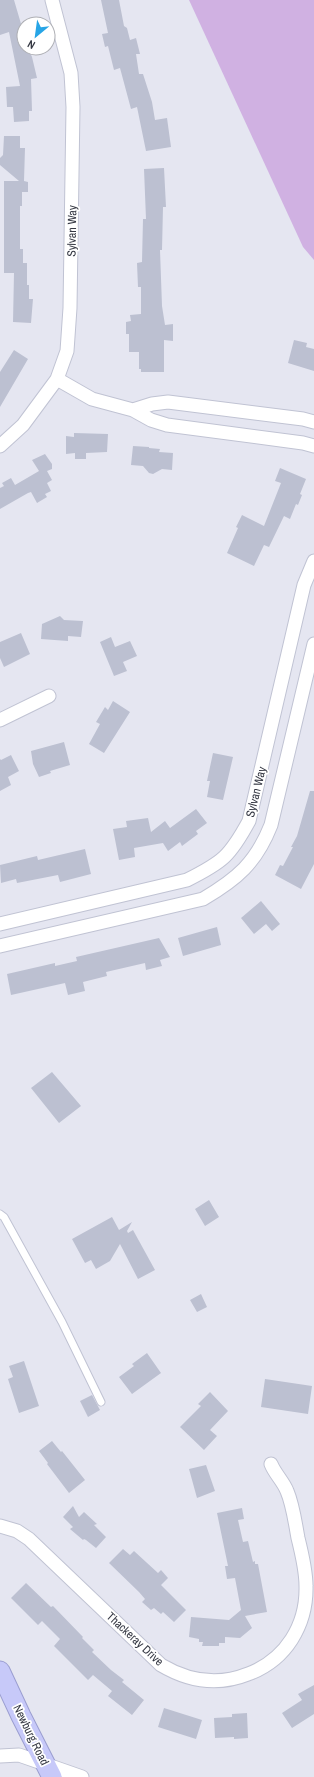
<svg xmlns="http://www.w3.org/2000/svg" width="314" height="1777" font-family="'Archivo Narrow',sans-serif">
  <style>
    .green { fill: #d0b1e2 }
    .building { fill: #bcc0d1 }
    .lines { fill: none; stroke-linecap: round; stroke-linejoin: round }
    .lane-casing { stroke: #c0c3d3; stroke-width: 9 }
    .street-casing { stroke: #c0c3d3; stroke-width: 15 }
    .secondary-casing { stroke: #9b9ed0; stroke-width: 21 }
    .lane { stroke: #fff; stroke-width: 7 }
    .street { stroke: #fff; stroke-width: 13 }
    .secondary { stroke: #c7c9f9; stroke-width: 19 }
    .labels { text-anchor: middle; stroke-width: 3.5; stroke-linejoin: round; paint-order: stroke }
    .street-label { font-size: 12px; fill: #353843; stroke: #fff }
  </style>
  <rect width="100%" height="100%" fill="#e5e6f1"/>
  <!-- green -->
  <path class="green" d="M189,0H314V260L303,247Z"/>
  <!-- building -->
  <path class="building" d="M0,0H14L24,34V48H28L32,57L37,78L31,79L32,111H29V121L14,122L13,107H7L6,87L20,86L9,32L0,35Z
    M101,0H119L124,26L127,28L130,40L136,38L140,54H136L139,74H143L152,102L155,120L167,118L171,147L146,151L137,107L131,109L120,68L114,70L108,46L105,47L102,34L108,33Z
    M4,136H20V148H25L24,181L28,182V192H22V206H20V249H23V263H27V285H29V299H33L31,323L13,322L14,273H4V181H19L0,165V158L3,155Z
    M164,168L166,207H163L162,250H160L162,306L165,325L173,324V341L164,340V372H141V369H139V352H129V334H126V322L131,321L130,315L141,314V287H138L137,263L142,262L143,219H146L144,169Z
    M294,340L307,343L306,347L314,349V371L288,363Z
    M14,350L28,359L0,407V372Z
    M74,433L108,434L107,452L86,453V459H75V453L66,454V436L74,437Z
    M133,446L149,447V448L160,449L159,452L173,453L172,470L162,469L153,474L149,473L143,466L131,465Z
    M45,454L52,464V469L47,471L52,480L47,483L51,491L45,494L47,497L37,503L31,492L28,493L0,509V488L4,486L2,483L11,478L15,485L39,471L32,460Z
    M280,468L306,479L300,494L302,495L298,505L296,504L290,519L284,516L269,547L264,545L254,566L227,553L238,528L236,527L242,515L264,526L281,483L275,481Z
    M60,616L64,620L83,621L81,637L68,636V641L41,639L42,624Z
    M21,633L30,654L4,667L0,658V642Z
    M111,637L115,647L130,641L137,656L123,662L127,671L114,676L100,642Z
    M113,701L130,712L104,753L89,744L100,724L96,722L105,707L108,710Z
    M64,742L70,765L50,771L51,773L39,777L33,764L31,751Z
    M213,753L233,757L223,800L207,797L210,781H207Z
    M11,755L19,771L8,777L11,785L0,791V759L1,760Z
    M310,791H314V864L301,889L275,875L280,865L283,866L293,847H291L297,836Z
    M196,809L207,823L196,831L198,834L182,846L180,842L168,851L163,843L134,848L135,857L119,860L113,829L127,827L126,821L148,818L151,832L165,821L170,828Z
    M85,849L91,874L60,882L58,875L17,883L16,879L1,883L0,865L37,856L38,860Z
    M261,901L280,924L272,931L266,924L254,934L241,918Z
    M217,927L221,945L183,956L178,938Z
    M159,938L170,957L160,960L162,966L146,970L145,963L106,972L107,976L83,982L85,991L68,995L65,983L11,995L7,974L55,963V966L77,961L76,957Z
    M52,1072L81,1106L59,1123L31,1088Z
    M209,1200L219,1217L205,1226L195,1209Z
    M112,1217L119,1230L132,1222L127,1231L128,1233L133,1230L155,1270L138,1279L120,1244L110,1261L96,1269L91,1260L85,1263L72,1239Z
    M201,1294L207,1307L197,1312L190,1300Z
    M147,1353L161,1373L132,1394L119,1377L134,1366L132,1364Z
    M24,1361L39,1406L19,1413L8,1379L13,1377L9,1366Z
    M265,1379L312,1386L308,1414L261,1407Z
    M210,1392L228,1411L210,1430L217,1436L204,1450L180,1427L201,1406L198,1404Z
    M92,1395L100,1410L88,1417L80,1401Z
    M52,1441L61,1452L62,1451L85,1480L69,1493L47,1464L48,1463L39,1451Z
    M206,1465L215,1491L197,1498L189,1469Z
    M73,1506L79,1517L84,1512L97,1524L94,1525L106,1537L96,1548L86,1540L84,1539L83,1540L70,1529L73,1527L63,1517Z
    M242,1508L244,1519L238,1520L243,1542L248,1541L253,1562L255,1561V1564H258L267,1612L245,1616L252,1628L240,1638L225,1637V1643H219V1646H202L203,1642H199V1639L189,1637L191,1617L229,1620L241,1610L235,1578L227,1579L225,1566H228L217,1513Z
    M123,1549L130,1555L134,1551L158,1573L161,1570L168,1578L161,1585L186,1610L174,1622L163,1612L161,1614L154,1608L151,1610L142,1602L145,1599L139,1592L109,1563Z
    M26,1583L51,1607L53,1606L83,1637L82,1638L94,1650L92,1652L111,1670L124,1680L122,1682L144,1700L132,1715L108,1696L112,1691L93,1675L88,1680L54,1646L60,1639L42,1621L38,1625L11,1598Z
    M314,1685V1714L292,1728L282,1713L302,1700L298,1694Z
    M164,1708L202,1720L196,1739L158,1727Z
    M247,1713L248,1738L234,1739V1737L215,1738L214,1718L232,1717V1714Z"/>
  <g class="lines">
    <!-- lane casing -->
    <g class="lane-casing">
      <path id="lane" d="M0,1214L4,1217L62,1322L101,1402"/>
    </g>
    <!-- street casing -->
    <g class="street-casing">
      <path id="street" d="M57,379L92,399L133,410L151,420L167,425L303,443L314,446
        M133,410L152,404L168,402L303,419L314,422
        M0,446L23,425L57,379L67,351L70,308L73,107L71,73L52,0
        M0,720L49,696
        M0,924L187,880C223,862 230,856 249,821L304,585L314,561
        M0,946L203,899C237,879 256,863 271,825L314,644
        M0,1526L17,1531L29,1539L161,1665C188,1681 218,1686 248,1674C286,1660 307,1625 306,1586C306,1570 302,1554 298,1538C295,1522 293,1505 287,1491C283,1481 275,1474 271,1464
        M0,1756L19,1755L82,1777"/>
    </g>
    <!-- secondary casing -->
    <g class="secondary-casing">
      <path id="secondary" d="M0,1671L21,1716L52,1777"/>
    </g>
    <!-- lane -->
    <use href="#lane" class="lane"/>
    <!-- street -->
    <use href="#street" class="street"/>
    <!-- secondary -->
    <use href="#secondary" class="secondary"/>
  </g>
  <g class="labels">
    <!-- street labels -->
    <g class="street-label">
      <text transform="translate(72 231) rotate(-89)" y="4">Sylvan Way</text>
      <text transform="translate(256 792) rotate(-76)" y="4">Sylvan Way</text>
      <text transform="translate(135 1639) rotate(43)" y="4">Thackeray Drive</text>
      <text transform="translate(31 1735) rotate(64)" y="4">Newburg Road</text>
    </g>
  </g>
  <!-- north arrow -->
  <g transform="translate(36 36) rotate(209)"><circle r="19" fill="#ffffff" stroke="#aeafb4"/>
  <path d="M0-3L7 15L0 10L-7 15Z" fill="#27a5e6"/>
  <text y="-6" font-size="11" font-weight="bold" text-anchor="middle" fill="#353843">N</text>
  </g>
</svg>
